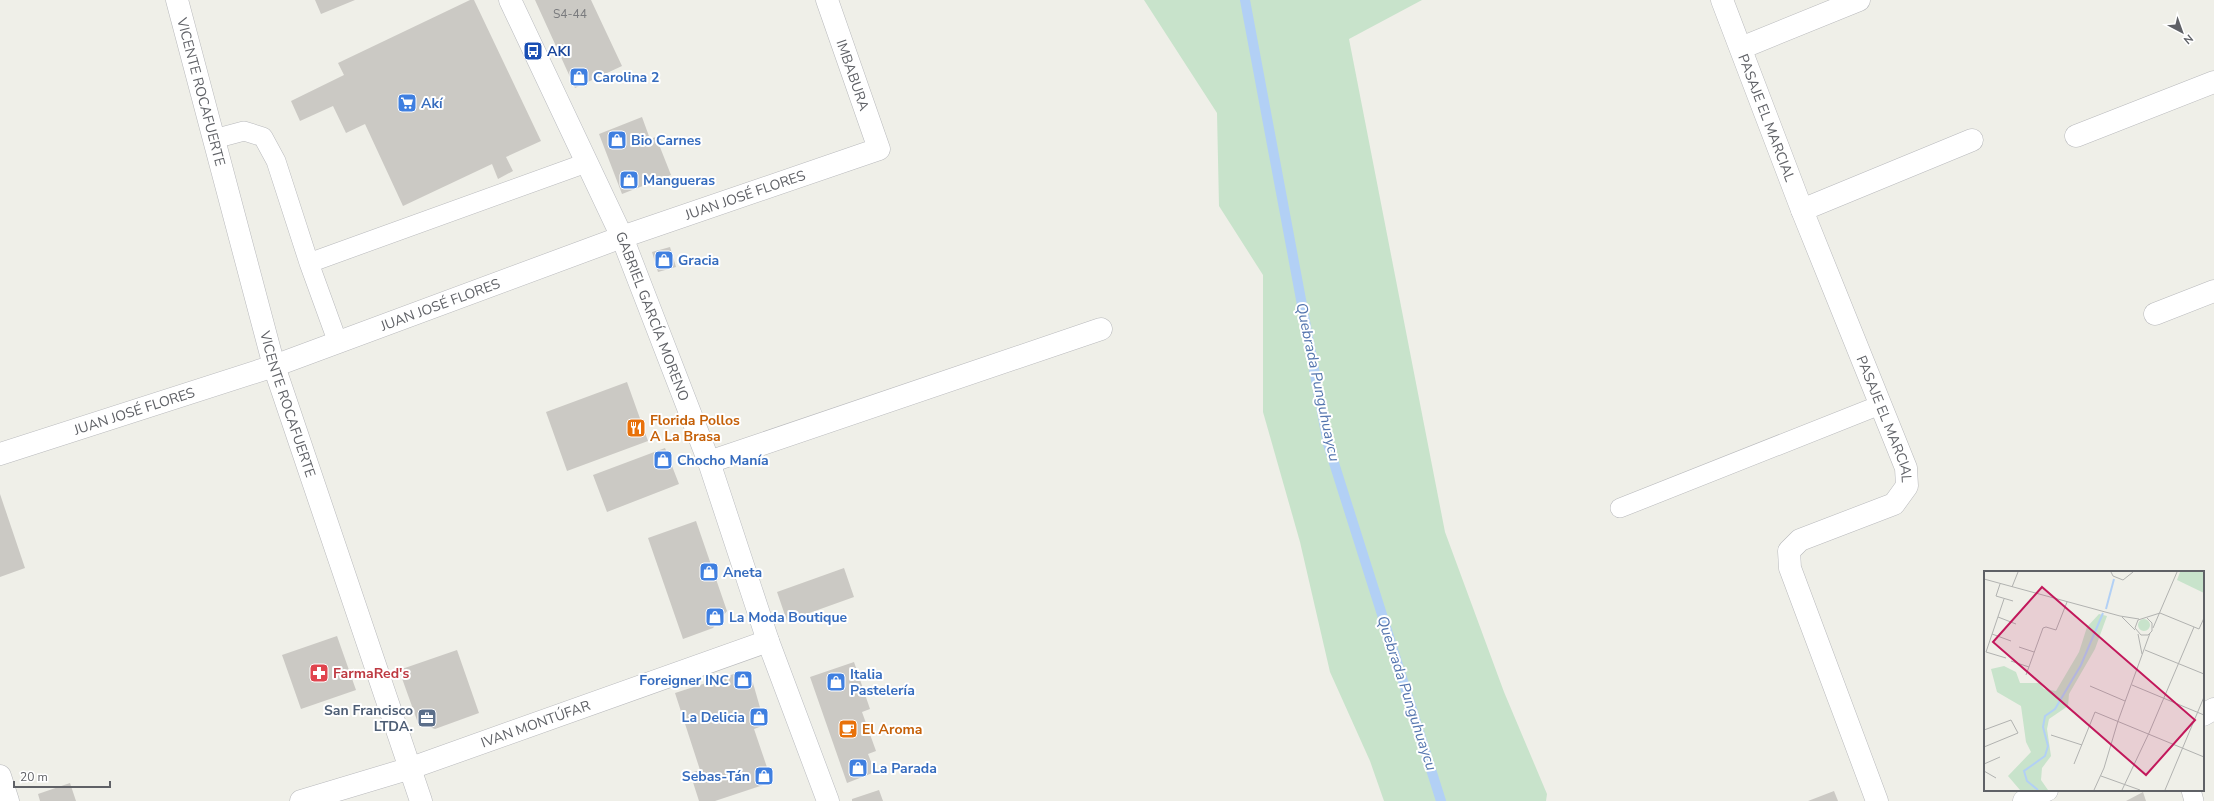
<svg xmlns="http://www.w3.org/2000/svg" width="2214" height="801" font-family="'Nunito Sans',sans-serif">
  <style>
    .green { fill: #c8e3cb }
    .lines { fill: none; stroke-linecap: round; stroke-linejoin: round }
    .stream { stroke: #b2d0f5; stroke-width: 10 }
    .building { fill: #cbc9c4 }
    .service-casing { stroke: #b8b9bc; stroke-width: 20 }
    .minor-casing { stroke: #b8b9bc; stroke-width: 23 }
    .secondary-casing { stroke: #b9bbbf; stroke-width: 23 }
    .service { stroke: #fff; stroke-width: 19 }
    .minor { stroke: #fff; stroke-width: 22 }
    .secondary { stroke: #fff; stroke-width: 22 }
    .labels { text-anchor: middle; stroke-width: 4; stroke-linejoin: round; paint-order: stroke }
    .number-label { font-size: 12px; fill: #7a7b7e }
    .transit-label { font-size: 14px; font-weight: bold; fill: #164399; stroke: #fff; text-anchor: start }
    .street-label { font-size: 14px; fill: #5f6166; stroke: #fff }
    .shop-label { font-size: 14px; font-weight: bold; fill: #366cbe; stroke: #fff; text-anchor: start }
    .food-label { font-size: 14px; font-weight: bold; fill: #c56008; stroke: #fff; text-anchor: start }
    .health-label { font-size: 14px; font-weight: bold; fill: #be3a42; stroke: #fff; text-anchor: start }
    .service-label { font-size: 14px; font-weight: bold; fill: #4e5e75; stroke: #fff; text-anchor: end }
    .water-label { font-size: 15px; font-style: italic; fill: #5475ae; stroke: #fff }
    .inset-river { fill: none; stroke: #b2d0f5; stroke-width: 2 }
    .inset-road { fill: none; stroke: #b1b2b0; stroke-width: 1 }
    .view { fill: #c2185b; fill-opacity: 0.15; stroke: #c2185b; stroke-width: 2 }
    .inset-edge { fill: none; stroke: #5f6166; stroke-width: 2 }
  </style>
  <rect width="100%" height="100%" fill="#efefe8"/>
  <!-- green -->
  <path class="green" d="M1144,0H1422L1349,39L1445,532L1504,692L1547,794L1546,801H1384L1370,761L1330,672L1300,542L1263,412V275L1219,206L1217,113Z"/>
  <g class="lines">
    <!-- stream -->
    <path class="stream" d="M1245,0L1328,444L1441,801"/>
  </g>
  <!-- building -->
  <path class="building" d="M315,0H355L321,14Z
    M470,0H474L541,141L506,157L513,171L498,179L492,164L403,206L365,124L346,133L333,106L300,121L291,101L344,75L338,63Z
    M535,0H591L622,66L575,88Z
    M642,117L650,139L656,137L671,175L622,194L599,134Z
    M670,247L676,267L658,272L652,252Z
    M627,382L648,441L567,471L546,412Z
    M665,448L679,484L607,512L593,475Z
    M0,494L25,568L0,577Z
    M696,521L727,611L713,628L683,639L648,538Z
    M844,568L854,597L787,621L777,592Z
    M337,636L356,690L301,709L282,655Z
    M457,650L479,713L435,729L418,723L399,670Z
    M854,662L870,709L862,712L876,751L868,754L875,772L847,783L810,677Z
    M740,672L749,677L753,683L765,725L754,729L772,782L715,801H699L690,773L700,770L675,693Z
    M70,783L76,801H40L38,794Z
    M879,790L883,801H852V799Z
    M1834,791L1838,801H1808Z
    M2143,792L2146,801H2126Z"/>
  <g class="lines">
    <!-- service casing -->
    <g class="service-casing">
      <path id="service" d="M214,139L244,131L263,137L276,161L309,263L338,343
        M309,263L586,163
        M1620,508L1880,405
        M2191,790L2194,801"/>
    </g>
    <!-- minor casing -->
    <g class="minor-casing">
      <g id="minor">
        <path id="s1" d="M177,0L274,366L421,801"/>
        <path id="s2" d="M1722,0L1802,210L1906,468L1907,486L1894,504L1800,540L1789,551L1790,568L1877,801"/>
        <path d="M1741,48L1859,0"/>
        <path d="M2076,136L2214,82"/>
        <path d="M1802,210L1972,140"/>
        <path d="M2155,314L2214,291"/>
        <path id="s3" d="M0,454L274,366L622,237L879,149L827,0"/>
        <path d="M709,462L1101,329"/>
        <path d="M0,776L8,801"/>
        <path id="s4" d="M301,801L411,768L768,641"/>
      </g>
    </g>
    <!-- secondary casing -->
    <g class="secondary-casing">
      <g id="secondary">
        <path id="s5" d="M510,0L622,237L709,462L768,641L828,801"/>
        <path d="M2203,715L2214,709"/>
        <path d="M2024,801L2047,790"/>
      </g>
    </g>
    <!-- service -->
    <use href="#service" class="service"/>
    <!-- minor -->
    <use href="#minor" class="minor"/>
    <!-- secondary -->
    <use href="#secondary" class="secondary"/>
  </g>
  <!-- icons -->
  <defs>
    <g id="bus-square" transform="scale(1)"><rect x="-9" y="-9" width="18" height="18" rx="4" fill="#1a4fb4" stroke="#fff"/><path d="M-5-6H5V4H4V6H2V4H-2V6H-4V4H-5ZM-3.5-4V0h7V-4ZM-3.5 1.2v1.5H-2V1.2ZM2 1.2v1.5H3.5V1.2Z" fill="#fff"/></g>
    <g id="shop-square" transform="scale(1)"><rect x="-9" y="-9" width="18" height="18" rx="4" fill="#3f7fe0" stroke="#fff"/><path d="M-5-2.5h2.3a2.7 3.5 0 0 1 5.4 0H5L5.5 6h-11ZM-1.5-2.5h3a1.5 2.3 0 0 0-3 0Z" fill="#fff"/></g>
    <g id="supermarket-square" transform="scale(1)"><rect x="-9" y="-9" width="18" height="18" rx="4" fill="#3f7fe0" stroke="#fff"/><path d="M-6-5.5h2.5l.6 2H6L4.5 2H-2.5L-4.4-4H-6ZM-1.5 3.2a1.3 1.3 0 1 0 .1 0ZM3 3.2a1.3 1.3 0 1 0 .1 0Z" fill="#fff"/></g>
    <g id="restaurant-square" transform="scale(1)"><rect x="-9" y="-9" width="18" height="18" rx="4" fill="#e8710a" stroke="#fff"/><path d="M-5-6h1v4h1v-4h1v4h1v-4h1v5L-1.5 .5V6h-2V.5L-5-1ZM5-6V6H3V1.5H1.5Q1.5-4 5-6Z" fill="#fff"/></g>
    <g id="pharmacy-square" transform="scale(1)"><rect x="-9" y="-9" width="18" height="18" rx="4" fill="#e0444e" stroke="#fff"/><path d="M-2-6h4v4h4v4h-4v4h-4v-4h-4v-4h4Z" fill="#fff"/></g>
    <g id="office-square" transform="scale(1)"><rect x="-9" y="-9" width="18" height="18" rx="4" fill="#5c6f8a" stroke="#fff"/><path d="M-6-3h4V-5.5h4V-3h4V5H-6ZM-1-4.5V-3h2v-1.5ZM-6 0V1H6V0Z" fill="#fff"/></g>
    <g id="cafe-square" transform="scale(1)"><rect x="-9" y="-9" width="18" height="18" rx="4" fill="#e8710a" stroke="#fff"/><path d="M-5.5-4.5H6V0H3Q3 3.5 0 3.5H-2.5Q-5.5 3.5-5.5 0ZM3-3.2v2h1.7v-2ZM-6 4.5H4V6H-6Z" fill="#fff"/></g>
  </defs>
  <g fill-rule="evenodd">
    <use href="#bus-square" x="533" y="51"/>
    <use href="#shop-square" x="579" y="77"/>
    <use href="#supermarket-square" x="407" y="103"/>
    <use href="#shop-square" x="617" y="140"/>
    <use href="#shop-square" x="629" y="180"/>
    <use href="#shop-square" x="664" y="260"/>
    <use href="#restaurant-square" x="636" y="428"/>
    <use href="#shop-square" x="663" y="460"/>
    <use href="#shop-square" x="709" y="572"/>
    <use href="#shop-square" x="715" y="617"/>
    <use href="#pharmacy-square" x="319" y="673"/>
    <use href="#shop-square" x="743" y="680"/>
    <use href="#shop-square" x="836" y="682"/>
    <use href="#shop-square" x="759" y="717"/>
    <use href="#office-square" x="427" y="718"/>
    <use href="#cafe-square" x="848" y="729"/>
    <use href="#shop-square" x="858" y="768"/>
    <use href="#shop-square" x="764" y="776"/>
  </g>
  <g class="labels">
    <!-- number labels -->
    <g class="number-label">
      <text x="570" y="18">S4-44</text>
    </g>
    <!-- transit labels -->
    <g class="transit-label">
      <text x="547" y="56">AKI</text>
    </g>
    <!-- street labels -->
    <g class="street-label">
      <text transform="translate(853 75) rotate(71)" y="5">IMBABURA</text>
      <text dy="5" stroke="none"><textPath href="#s1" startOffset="95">VICENTE ROCAFUERTE</textPath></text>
      <text dy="5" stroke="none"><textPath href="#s2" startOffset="126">PASAJE EL MARCIAL</textPath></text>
      <text dy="5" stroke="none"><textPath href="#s3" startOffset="789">JUAN JOSÉ FLORES</textPath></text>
      <text dy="5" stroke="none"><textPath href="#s3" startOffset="465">JUAN JOSÉ FLORES</textPath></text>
      <text dy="5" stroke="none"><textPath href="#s5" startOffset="347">GABRIEL GARCÍA MORENO</textPath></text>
      <text dy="5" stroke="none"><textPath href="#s1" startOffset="419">VICENTE ROCAFUERTE</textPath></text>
      <text dy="5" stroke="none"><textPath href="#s3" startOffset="141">JUAN JOSÉ FLORES</textPath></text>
      <text dy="5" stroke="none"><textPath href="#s2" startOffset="450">PASAJE EL MARCIAL</textPath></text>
      <text dy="5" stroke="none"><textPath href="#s4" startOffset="247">IVAN MONTÚFAR</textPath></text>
    </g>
    <!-- shop labels -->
    <g class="shop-label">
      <text x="593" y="82">Carolina 2</text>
      <text x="421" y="108">Akí</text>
      <text x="631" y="145">Bio Carnes</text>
      <text x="643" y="185">Mangueras</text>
      <text x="678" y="265">Gracia</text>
      <text x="677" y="465">Chocho Manía</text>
      <text x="723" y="577">Aneta</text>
      <text x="729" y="622">La Moda Boutique</text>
      <text x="850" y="679">Italia<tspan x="850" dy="16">Pastelería</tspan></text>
      <text x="729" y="685" text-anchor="end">Foreigner INC</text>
      <text x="745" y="722" text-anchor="end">La Delicia</text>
      <text x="872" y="773">La Parada</text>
      <text x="750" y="781" text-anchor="end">Sebas-Tán</text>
    </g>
    <!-- food labels -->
    <g class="food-label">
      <text x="650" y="425">Florida Pollos<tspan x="650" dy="16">A La Brasa</tspan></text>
      <text x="862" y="734">El Aroma</text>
    </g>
    <!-- health labels -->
    <g class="health-label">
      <text x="333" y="678">FarmaRed's</text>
    </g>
    <!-- service labels -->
    <g class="service-label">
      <text x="413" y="715">San Francisco<tspan x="413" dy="16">LTDA.</tspan></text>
    </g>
    <!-- water labels -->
    <g class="water-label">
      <text transform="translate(1318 382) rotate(78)" y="5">Quebrada Punguhuaycu</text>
      <text transform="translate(1407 693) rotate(72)" y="5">Quebrada Punguhuaycu</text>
    </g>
  </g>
  <!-- overview -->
  <g transform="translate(1984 571)">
    <rect width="220" height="220" fill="#efefe8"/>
    <path d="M196,1H220V22L193,9ZM115,43L123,45L111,78L85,123L84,135L65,148L63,158L67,185L58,197L57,209L64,219H36L24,205L47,181L42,171L37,135L13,121L7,98L20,95L32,101L36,112H55L60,118L72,120L95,81L103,56ZM154 54a6 6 0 1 1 12 0a6 6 0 1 1-12 0Z" fill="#c8e3cb"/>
    <path class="inset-river" d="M122,38L130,8M54,219L43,210L40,200L61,185L64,175L59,156L61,145L71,138L97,94L119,42"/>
    <path class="inset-road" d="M127,1L129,5L139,9L149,1M0,8L136,45L155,48M16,13L12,25L29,30M28,16L34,1M20,28L2,81L22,87M176,42L215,58L220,47M14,46L32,53M138,46L151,59M163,47L168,52V60L164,64H157L151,57L154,49L176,42M169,57L193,1M8,63L27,70M154,63L158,83M35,76L50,81M161,79L220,103M27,90L45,96M42,104L59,57L62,56L72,59L83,31M148,114L220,144M106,115L141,130M0,159L27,149L34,162L0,176M67,164L98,174M0,193L16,186M90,193L111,141L220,186M0,200L12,207M117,205L156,219M110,219L120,197L134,150L166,62M138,219L165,162L210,56M181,219L220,126"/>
    <path class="view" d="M58,16L211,149L162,204L9,71Z"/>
    <rect width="220" height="220" class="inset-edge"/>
  </g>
  <!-- north arrow -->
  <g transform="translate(2182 32) rotate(139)" stroke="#ffffff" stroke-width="3" paint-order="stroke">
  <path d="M0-3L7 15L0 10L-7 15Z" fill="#5f6166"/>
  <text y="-6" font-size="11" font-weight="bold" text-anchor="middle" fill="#5f6166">N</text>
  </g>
  <!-- scale -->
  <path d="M14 781v6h96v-6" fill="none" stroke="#5f6166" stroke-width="2"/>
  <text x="20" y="781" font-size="12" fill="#5f6166" stroke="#ffffff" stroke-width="3" paint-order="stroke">20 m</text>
</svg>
